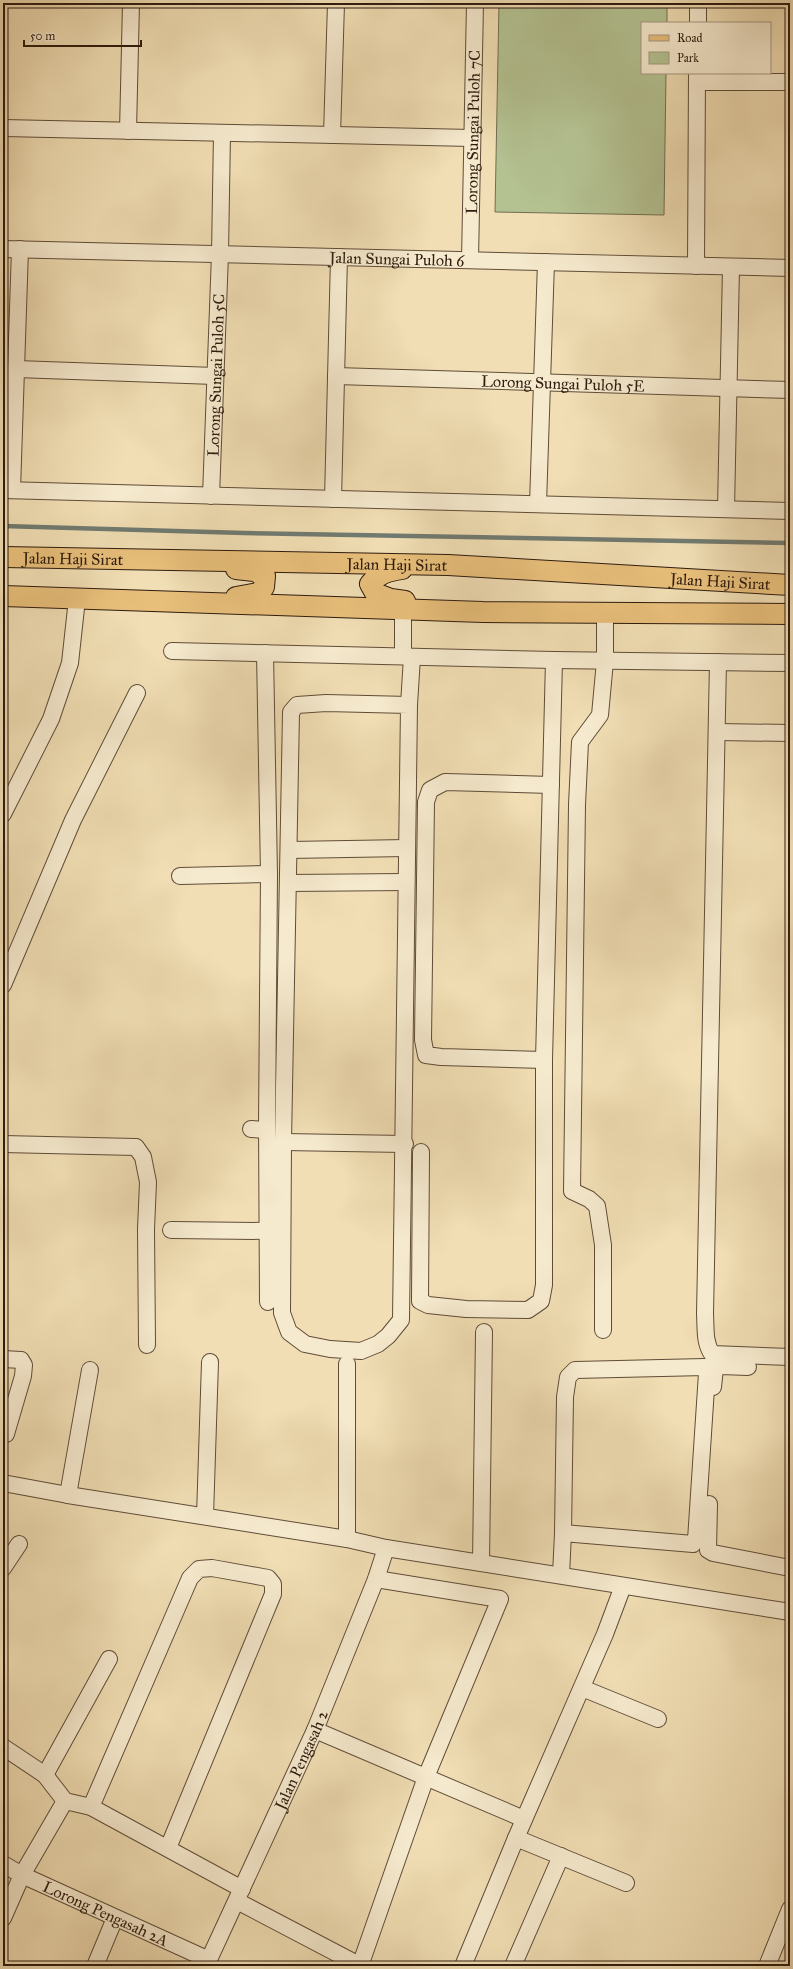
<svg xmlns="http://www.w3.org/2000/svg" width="793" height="1969" font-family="'IM FELL Great Primer',serif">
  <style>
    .green { fill: #b4c292; stroke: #716e50 }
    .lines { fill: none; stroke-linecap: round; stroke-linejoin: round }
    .stream { stroke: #707b71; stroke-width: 4.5 }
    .minor-casing { stroke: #5f4c38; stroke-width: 18 }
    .major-casing { stroke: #2e1b0e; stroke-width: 22 }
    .minor { stroke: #f6eace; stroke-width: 16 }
    .major { stroke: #e8bf7a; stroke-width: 20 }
    .labels { text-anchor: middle; stroke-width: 3; stroke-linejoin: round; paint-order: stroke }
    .street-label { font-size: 16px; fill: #2e1b0e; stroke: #f6eace }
  </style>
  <rect width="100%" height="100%" fill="#f1deb4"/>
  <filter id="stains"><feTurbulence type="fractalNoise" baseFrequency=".005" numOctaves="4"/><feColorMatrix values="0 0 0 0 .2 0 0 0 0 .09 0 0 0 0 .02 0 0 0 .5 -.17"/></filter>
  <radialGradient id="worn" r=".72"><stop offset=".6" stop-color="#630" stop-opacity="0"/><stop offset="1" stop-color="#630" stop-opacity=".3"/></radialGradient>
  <!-- green -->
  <path class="green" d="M499,3H667V23H642V73H666L664,215L495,212Z"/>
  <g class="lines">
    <!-- stream -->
    <path class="stream" d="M3,526L244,533L790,543"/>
    <!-- minor casing -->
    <g class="minor-casing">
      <g id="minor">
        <path d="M698,23V3"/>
        <path d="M697,82H790"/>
        <path d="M3,128L472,138"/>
        <path d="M128,131L131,3"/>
        <path d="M332,135L336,3"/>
        <path id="s1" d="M3,249L790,268"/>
        <path id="s2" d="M470,260L475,3"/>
        <path d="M696,266L697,73"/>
        <path d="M16,369L215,376"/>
        <path id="s3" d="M336,376L790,390"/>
        <path d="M3,490L790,511"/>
        <path d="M12,490L20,249"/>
        <path id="s4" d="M211,496L220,254L222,133"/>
        <path d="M333,499L339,257"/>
        <path d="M538,504L546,262"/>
        <path d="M726,509L731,267"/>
        <path d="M403,609V656"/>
        <path d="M172,651L554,660L790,663"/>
        <path d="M265,653L269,874L267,1125L268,1302"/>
        <path d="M718,662L705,1314C706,1328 704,1342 712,1354L790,1357"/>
        <path d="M326,703L409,705L401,1320L388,1336L378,1344L361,1351L330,1349L305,1344L289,1332L282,1313L283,1142L291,712L297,705Z"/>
        <path d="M409,705L412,657"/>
        <path d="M717,732L790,733"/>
        <path d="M3,814L51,719L70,663L77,599"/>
        <path d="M289,850L407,848"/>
        <path d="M180,876L269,874"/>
        <path d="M288,883L406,882"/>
        <path d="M3,985L73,820L137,693"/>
        <path d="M544,1060L441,1057L426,1055L423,1040L426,802L430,790L445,782L551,785"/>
        <path d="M251,1129L267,1130"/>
        <path d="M283,1142L405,1144"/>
        <path d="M3,1144L136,1147L143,1157L148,1182L146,1229L147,1345"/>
        <path d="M421,1152L420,1301L428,1305L466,1309L528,1310L541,1301L544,1285V1060L554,660"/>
        <path d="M171,1230L268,1231"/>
        <path d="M603,1330V1245L597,1206L589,1199L572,1191L577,805L580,742L600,715L605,661V614"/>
        <path d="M3,1359L21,1360L24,1365L23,1376L6,1434L3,1435"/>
        <path d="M713,1387L715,1368L721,1366L748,1367"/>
        <path d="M3,1483L68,1495L347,1539L386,1548L790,1612"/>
        <path d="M68,1495L90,1370"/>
        <path d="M709,1504L708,1550L713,1553L790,1568"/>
        <path d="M205,1516L210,1362"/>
        <path d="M347,1539V1364"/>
        <path d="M481,1563L484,1332"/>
        <path d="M3,1568L19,1544"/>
        <path d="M561,1575L563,1533L565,1397L568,1377L575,1370L705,1367L707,1373L696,1540L693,1544L563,1533"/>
        <path d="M582,1688L658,1719"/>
        <path d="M315,1730L524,1819"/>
        <path d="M3,1747L45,1775L65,1801L91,1807L242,1889"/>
        <path d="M45,1775L109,1659"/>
        <path d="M91,1807L190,1578L199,1569L212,1568L268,1578L273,1584V1594L168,1848"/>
        <path d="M516,1838L626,1883"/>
        <path id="s5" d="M3,1864L22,1875L209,1960"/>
        <path d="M237,1901L361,1966"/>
        <path d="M3,1918L22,1875L65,1801"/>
        <path d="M95,1966L115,1918"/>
        <path id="s6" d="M206,1966L315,1730L376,1579L386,1548"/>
        <path d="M360,1966L426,1777L500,1599L376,1579"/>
        <path d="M463,1966L516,1838L605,1634L623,1586"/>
        <path d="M513,1966L561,1856"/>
        <path d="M767,1966L790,1909"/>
      </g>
    </g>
    <!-- major casing -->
    <g class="major-casing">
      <g id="major">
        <path id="s7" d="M3,557L448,565L790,585"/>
        <path d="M402,569C389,571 379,573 370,584L375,593L391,599L405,601"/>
        <path d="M3,596L483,612L790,614"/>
        <path d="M236,597L259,593L264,587L265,576L254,571L236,569"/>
      </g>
    </g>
    <!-- minor -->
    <use href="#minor" class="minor"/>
    <!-- major -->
    <use href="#major" class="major"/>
  </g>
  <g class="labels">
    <!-- street labels -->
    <g class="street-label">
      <text dy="6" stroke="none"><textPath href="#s2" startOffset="128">Lorong Sungai Puloh 7C</textPath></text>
      <text dy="6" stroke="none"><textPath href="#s1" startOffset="394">Jalan Sungai Puloh 6</textPath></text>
      <text dy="6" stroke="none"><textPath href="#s4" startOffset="121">Lorong Sungai Puloh 5C</textPath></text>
      <text dy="6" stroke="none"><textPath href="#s3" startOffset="227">Lorong Sungai Puloh 5E</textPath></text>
      <text dy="6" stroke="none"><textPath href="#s7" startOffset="70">Jalan Haji Sirat</textPath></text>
      <text dy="6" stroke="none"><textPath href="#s7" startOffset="394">Jalan Haji Sirat</textPath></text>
      <text dy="6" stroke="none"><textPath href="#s7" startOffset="718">Jalan Haji Sirat</textPath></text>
      <text dy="6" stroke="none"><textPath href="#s6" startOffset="227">Jalan Pengasah 2</textPath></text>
      <text dy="6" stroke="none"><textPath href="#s5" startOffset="114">Lorong Pengasah 2A</textPath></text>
    </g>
  </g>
  <!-- margin -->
  <rect width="793" height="1969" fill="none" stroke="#f1deb4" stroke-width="16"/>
  <rect x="4" y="4" width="785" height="1961" fill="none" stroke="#2e1b0e" stroke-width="2"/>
  <rect x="8" y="8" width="777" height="1953" fill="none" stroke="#2e1b0e"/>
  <!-- legend -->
  <rect x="641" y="22" width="130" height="52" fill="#f6eace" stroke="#a69781"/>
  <rect x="649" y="35" width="20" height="6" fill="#e8bf7a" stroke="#a69781"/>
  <text x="677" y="42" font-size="12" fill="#2e1b0e">Road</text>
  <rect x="649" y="52" width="20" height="12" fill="#b4c292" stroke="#a69781"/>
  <text x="677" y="62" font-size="12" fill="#2e1b0e">Park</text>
  <!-- scale -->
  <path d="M24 40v6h117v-6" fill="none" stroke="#2e1b0e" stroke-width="2"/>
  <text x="30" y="40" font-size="12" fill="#2e1b0e" stroke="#f6eace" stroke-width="3" paint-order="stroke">50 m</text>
  <rect width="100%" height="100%" filter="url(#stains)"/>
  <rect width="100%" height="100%" fill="url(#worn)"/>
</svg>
